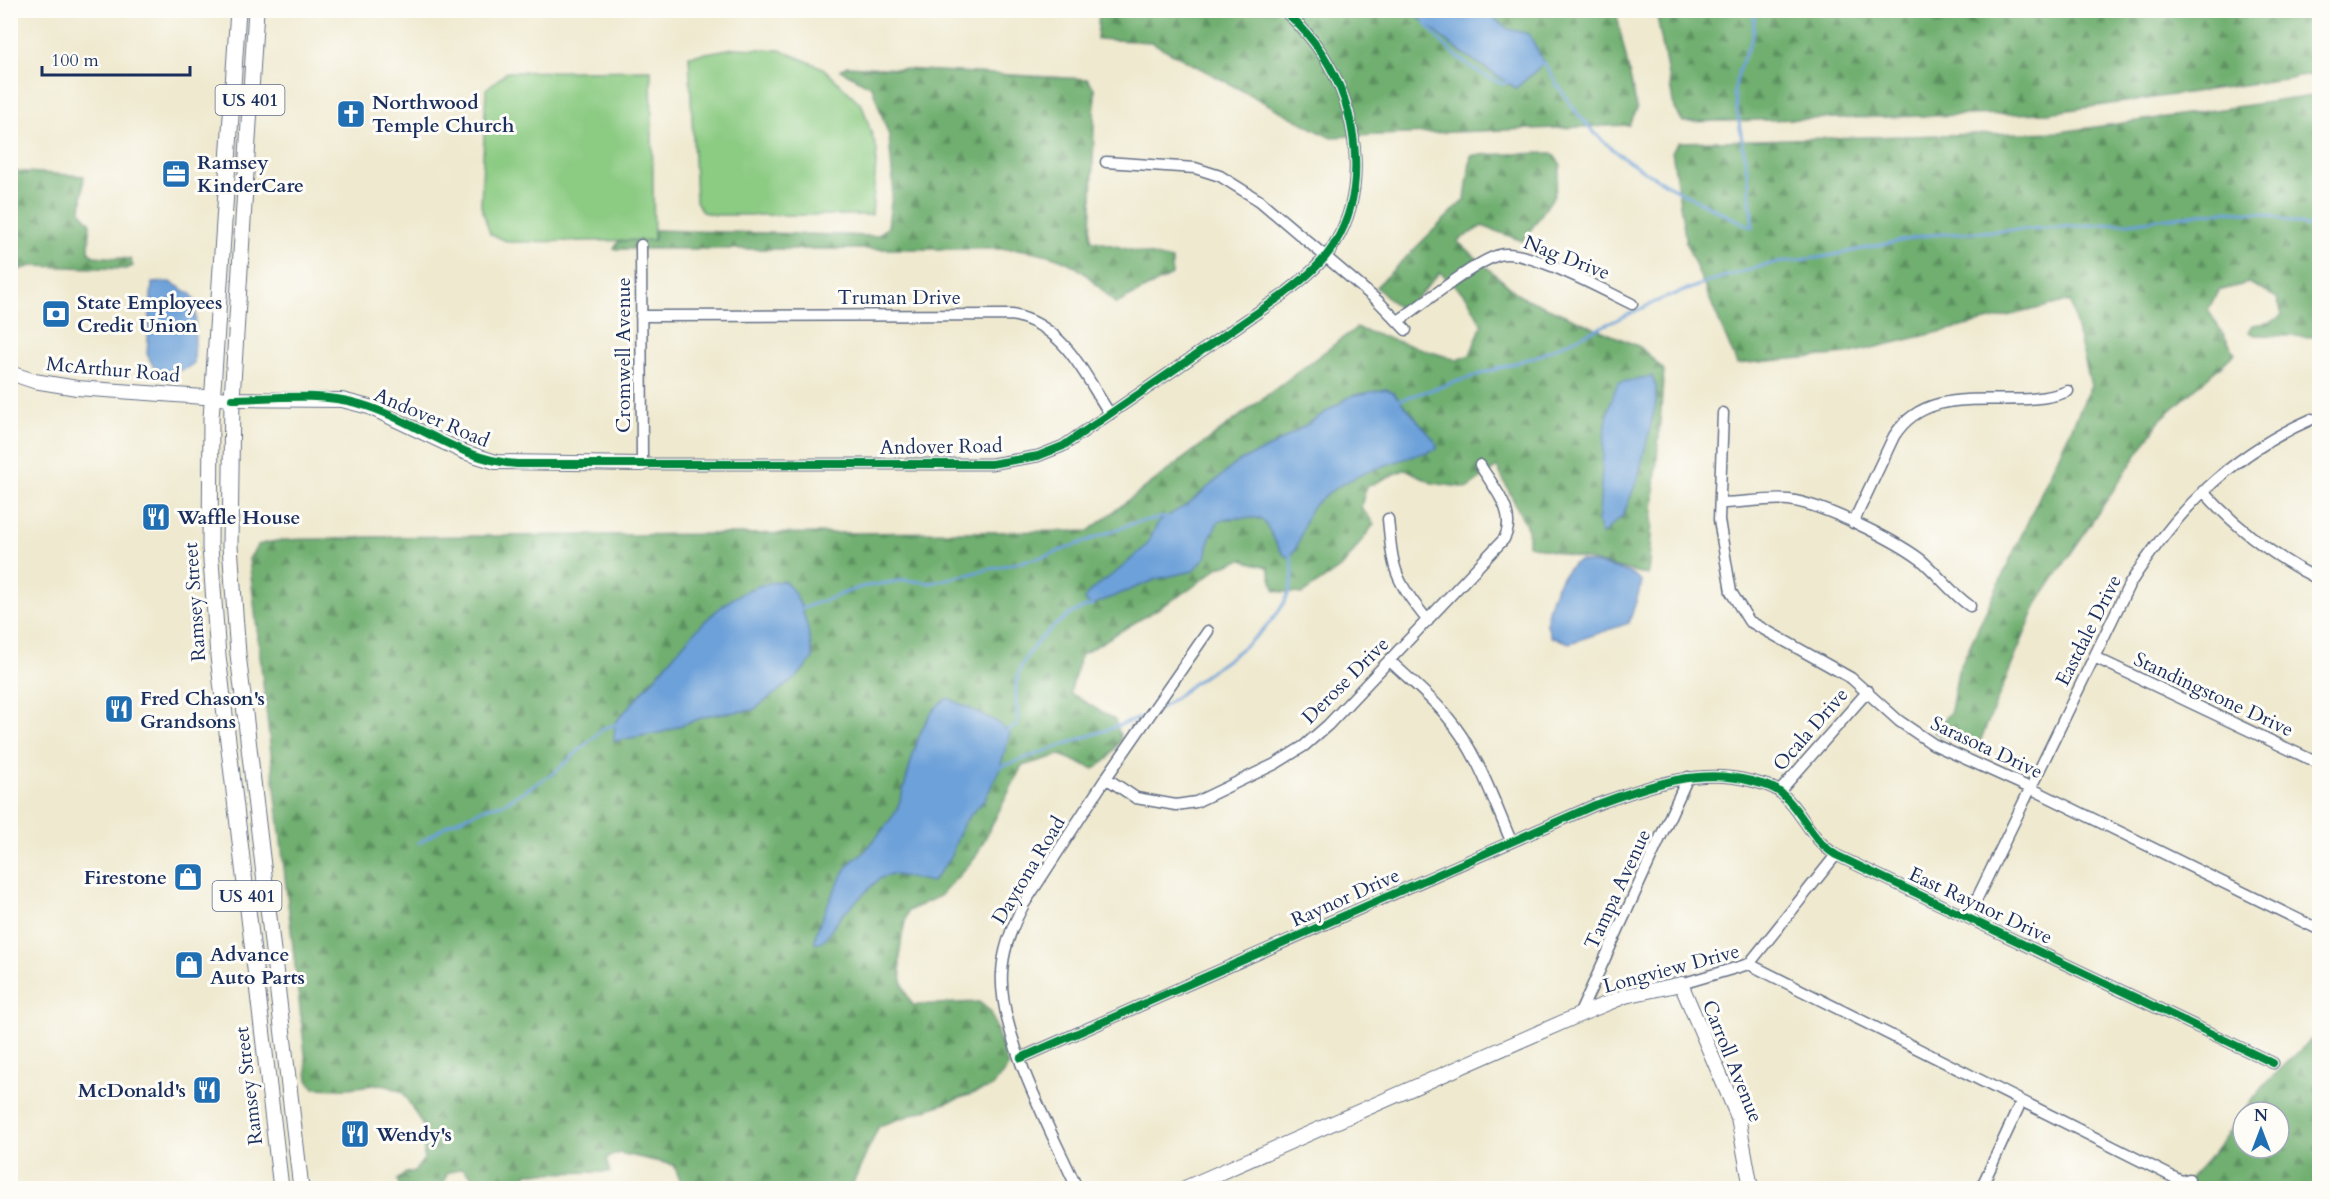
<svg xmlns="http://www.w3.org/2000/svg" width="2330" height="1199" font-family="Cardo,serif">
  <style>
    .green { fill: #8bcb82; stroke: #537d70; stroke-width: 1.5 }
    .forest { fill: url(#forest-firs); stroke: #466f67; stroke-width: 1.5 }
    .water { fill: #6da1d9; stroke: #44689c; stroke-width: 1.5 }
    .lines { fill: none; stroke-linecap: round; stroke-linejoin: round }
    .stream { stroke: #6da1d9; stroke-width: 3 }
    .street-casing { stroke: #657086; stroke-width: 13 }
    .secondary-casing { stroke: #657086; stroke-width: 16 }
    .primary-casing { stroke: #657086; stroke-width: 17 }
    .street { stroke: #fff; stroke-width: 10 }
    .secondary { stroke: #fff; stroke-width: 14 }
    .primary { stroke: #fff; stroke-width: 15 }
    .cycleway-casing { stroke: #fdfcf7; stroke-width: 11 }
    .cycleway { stroke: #00873e; stroke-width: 8 }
    .labels { text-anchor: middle; stroke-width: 6; stroke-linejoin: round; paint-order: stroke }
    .shield { fill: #fdfcf7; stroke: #5f6c8c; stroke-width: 1.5 }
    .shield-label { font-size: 18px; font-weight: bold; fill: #1b2f5e }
    .poi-label { font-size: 20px; font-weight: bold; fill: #1b2f5e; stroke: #fdfcf7; text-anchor: start }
    .street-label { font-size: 20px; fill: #1b2f5e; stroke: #fdfcf7 }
  </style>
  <defs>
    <pattern id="forest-firs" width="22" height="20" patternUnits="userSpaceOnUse" patternTransform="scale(1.5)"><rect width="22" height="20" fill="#70af70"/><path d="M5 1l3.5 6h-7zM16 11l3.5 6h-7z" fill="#5b8f5f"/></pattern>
  </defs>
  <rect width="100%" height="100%" fill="#fdfcf7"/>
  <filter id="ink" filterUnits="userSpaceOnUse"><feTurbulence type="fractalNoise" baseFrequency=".0167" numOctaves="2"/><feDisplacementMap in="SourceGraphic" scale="12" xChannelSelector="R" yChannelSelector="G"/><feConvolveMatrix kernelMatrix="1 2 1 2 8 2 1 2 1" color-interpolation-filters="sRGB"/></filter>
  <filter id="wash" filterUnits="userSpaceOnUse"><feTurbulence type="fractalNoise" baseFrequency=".008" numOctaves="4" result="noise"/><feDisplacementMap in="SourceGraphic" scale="24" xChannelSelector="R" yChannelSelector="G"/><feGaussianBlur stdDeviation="1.35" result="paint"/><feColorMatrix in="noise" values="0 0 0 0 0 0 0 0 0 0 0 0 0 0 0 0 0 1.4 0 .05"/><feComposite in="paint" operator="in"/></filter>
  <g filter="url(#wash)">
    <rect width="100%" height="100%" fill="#efe9cf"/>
    <!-- green -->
    <path class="green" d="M734,48L780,50L823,68L862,105L877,150L872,215H716L702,212L696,201L689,56Z
      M651,70L654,240L509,242L490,234L481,206L486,89L507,72Z"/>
    <!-- forest -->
    <path class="forest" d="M1099,11H1616L1637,109L1629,125L1329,137L1151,42L1097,39Z
      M1656,11H2319V74L2048,113L1683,122L1674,107Z
      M847,66L1087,79L1095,89L1091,240L1172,260V275L1116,304C1080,267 1070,256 1017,249H614L619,241L654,240V230L877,236L888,227L893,185L889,136L872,87L840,70Z
      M2319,95V337L2255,335L2249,332L2253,325L2272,322L2282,315L2277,298L2249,283L2218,291L2208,310L2235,353L2161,419L2037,604L1977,749L1933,732L1951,711L1958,671L2091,386L2070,301L1847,354L1737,364L1686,243L1672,151L1679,142L2060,132Z
      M1552,153L1561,165L1554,196L1523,241L1482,226L1457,241L1520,296L1640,347L1664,370L1648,575L1528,545V530L1497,467L1468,488L1432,483L1406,469L1366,487L1361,507L1374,524L1343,566L1302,594L1275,591L1268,567L1241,560L1219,567L1189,590L1081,655L1070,693L1115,720L1121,739L1108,759L1094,769L1060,755L1022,766L975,858L940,896L908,911C899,941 894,979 913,1005L979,1002L991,1012L1008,1067L992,1087L879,1126L853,1183L848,1188H683L674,1165L619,1153L607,1158L610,1172L526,1173L527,1188H478L477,1180L462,1168L447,1173L443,1188H401L397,1180L406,1173L414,1172L424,1159L423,1126L403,1092L382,1084L340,1089L314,1088L308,1080L249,559L258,545C292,535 330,542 365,537L1088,531L1356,328L1457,360L1470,355L1482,325L1467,297L1440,272L1421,294L1401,310L1376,287L1465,199L1471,155Z
      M11,171L84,176L81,212L90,222L89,253L94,256L130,259L133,266L126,269L32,266L11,272Z
      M2319,1032V1188H2181L2213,1153L2243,1113V1148H2279V1112H2244L2264,1085Z"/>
    <!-- water -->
    <path class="water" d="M1411,11H1484L1508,29L1529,34L1544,63L1516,88L1456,49Z
      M170,282L191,294L196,303L194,363C182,373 170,373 155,369L147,354L152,283Z
      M1652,376L1656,387V403L1638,478L1623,515L1601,535L1598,521C1604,478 1599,421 1618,383Z
      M1386,389L1393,392L1436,442L1437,449C1398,461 1338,476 1311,509C1301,522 1302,551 1287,557C1274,548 1273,529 1260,518H1228L1218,522L1210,538L1206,557L1193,571L1157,579L1092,605L1087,603L1085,599L1089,592L1120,569L1147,545L1159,521L1187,505L1238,462L1276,444L1351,396Z
      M1580,561C1593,563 1637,570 1642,583L1629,623L1570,643L1551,637C1550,633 1547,627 1547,623C1546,605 1562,566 1580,561Z
      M784,581C804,598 809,633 813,658L797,677L753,710L710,715L663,732L614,741L615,723C629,706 644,691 658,674C692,635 728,584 784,581Z
      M948,698L995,721L1010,733L1000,768L985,799L964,822L949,860L932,882L891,874L879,879L841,916L824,940L815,944C812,933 842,873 851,862C854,858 859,858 862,854C869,847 892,819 896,811C911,778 913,718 948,698Z"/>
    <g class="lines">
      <!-- stream -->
      <path class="stream" d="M1425,22C1442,47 1475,74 1503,84L1510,81
        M1542,64L1544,63C1561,91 1578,118 1602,140C1642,176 1704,204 1753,228
        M1753,228L1748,176L1734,92L1739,69L1753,36L1755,10
        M1396,401L1540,355L1662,299L1716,279L1770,264L1823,257L1929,235L2128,223L2223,211L2261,213L2320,230
        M800,609L861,587L905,580L931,583L1046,556L1137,522L1167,517
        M1160,709C1174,699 1187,688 1201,678C1238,652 1308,608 1290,554
        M1005,732L1018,725C1017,708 1013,686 1020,669C1031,643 1064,612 1092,605L1091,601
        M997,768L1143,717
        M419,843L449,824L488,807L503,804L554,773L604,728L617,724"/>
    </g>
  </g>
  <g filter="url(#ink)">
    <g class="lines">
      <!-- street casing -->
      <g class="street-casing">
        <path id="street" d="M1106,162L1195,168L1220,176L1260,201L1379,302L1406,330
          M641,245L642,464H991L1038,456L1063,446L1283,295C1302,280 1323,264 1335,243C1369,188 1357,108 1323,55C1312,38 1299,24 1284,10
          M641,316L1012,315C1064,325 1083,373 1110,414
          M1398,321C1422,305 1474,262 1499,255C1525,247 1605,291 1632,304
          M1723,413L1719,520L1731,592L1749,621L1851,678L1899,721L1933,744L2030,788L2320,930
          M2203,491C2237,529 2274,557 2320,580
          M1720,503C1743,503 1767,498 1789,500C1822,504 1893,539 1920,559C1938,574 1951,593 1970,606
          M1388,519C1393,572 1394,578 1428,621
          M1853,523L1894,436C1932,376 2012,414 2068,391
          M2094,657L2320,764
          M1390,661C1409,679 1430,696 1446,715C1477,751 1493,799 1511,841
          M1106,778L1136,798L1176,805L1196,802L1275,764L1304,746L1328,725L1504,539C1518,513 1493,487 1480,465
          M1779,792L1868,691
          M1968,917L2129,585C2177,510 2230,455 2312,419
          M1749,964L1836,855
          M1681,984L1749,964L2181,1181L2189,1179
          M1579,1015L1688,777
          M1021,1058L1595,805C1646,787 1696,767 1751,781C1762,784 1773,786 1781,793C1803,812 1810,839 1836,855L2273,1063
          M1077,1188C1052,1133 998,1033 1002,973C1003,948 1012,926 1024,904L1106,778L1208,631
          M1981,1188L2021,1102"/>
      </g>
      <!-- secondary casing -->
      <g class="secondary-casing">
        <path id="secondary" d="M10,373L34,381L77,388L232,399L342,400L369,407L464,452L496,462L642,464
          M1185,1188L1579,1015L1625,996L1681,984L1738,1117L1751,1188"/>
      </g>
      <!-- primary casing -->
      <g class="primary-casing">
        <path id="primary" d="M238,10L211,419L210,547L218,656L281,1188
          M256,10L232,399L230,546L238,654L301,1188"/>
      </g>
      <!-- street -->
      <use href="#street" class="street"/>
      <!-- secondary -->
      <use href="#secondary" class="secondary"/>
      <!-- primary -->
      <use href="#primary" class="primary"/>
      <!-- cycleway casing -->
      <g class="cycleway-casing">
        <path id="cycleway" d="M232,399C273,398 319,392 360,404C415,420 458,460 517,464H991L1038,456L1063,446L1283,295C1302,280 1323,264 1335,243C1369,188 1357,108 1323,55C1312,38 1299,24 1284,10
          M1021,1058L1595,805C1646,787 1696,767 1751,781C1762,784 1773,786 1781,793C1803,812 1810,839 1836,855L2273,1063"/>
      </g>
      <!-- cycleway -->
      <use href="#cycleway" class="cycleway"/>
    </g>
  </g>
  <!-- icons -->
  <defs>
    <g id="church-square" transform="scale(1.5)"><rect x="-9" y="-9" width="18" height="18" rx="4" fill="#1f6fb2" stroke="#fdfcf7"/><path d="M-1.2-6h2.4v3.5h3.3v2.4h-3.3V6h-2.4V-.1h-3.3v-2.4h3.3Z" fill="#fff"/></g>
    <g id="office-square" transform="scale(1.5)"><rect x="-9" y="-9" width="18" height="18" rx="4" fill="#1f6fb2" stroke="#fdfcf7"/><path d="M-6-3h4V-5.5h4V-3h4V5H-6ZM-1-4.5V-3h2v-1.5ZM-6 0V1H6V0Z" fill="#fff"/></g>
    <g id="bank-square" transform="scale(1.5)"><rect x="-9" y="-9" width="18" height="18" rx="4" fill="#1f6fb2" stroke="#fdfcf7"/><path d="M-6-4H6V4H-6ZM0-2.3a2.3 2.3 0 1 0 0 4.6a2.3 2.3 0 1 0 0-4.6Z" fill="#fff"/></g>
    <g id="restaurant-square" transform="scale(1.5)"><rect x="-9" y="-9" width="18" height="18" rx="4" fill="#1f6fb2" stroke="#fdfcf7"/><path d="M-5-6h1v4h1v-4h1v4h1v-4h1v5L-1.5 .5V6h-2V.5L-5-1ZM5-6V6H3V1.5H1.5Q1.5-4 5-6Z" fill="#fff"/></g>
    <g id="shop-square" transform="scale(1.5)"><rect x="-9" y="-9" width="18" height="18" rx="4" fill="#1f6fb2" stroke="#fdfcf7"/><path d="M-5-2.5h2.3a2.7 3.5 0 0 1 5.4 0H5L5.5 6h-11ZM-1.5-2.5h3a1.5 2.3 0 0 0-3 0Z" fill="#fff"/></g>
  </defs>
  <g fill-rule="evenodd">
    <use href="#church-square" x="351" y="114"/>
    <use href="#office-square" x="176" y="174"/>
    <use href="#bank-square" x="56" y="314"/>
    <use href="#restaurant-square" x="156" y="517"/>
    <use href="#restaurant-square" x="119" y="709"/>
    <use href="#shop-square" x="188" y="877"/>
    <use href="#shop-square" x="189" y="965"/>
    <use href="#restaurant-square" x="207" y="1090"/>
    <use href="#restaurant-square" x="355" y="1134"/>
  </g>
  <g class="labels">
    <!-- shield labels -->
    <g class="shield">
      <rect x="215.5" y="85" width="69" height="30" rx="4.5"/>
      <rect x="212.5" y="881" width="69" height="30" rx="4.5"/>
    </g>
    <g class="shield-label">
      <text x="250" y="106">US 401</text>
      <text x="247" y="902">US 401</text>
    </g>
    <!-- poi labels -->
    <g class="poi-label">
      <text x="372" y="109">Northwood<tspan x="372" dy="23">Temple Church</tspan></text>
      <text x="197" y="169">Ramsey<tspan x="197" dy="23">KinderCare</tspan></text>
      <text x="77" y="309">State Employees<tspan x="77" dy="23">Credit Union</tspan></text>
      <text x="177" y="524">Waffle House</text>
      <text x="140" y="705">Fred Chason's<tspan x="140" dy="23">Grandsons</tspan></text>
      <text x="167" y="884" text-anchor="end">Firestone</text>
      <text x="210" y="961">Advance<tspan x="210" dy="23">Auto Parts</tspan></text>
      <text x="186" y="1097" text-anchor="end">McDonald's</text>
      <text x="376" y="1141">Wendy's</text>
    </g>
    <!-- street labels -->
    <g class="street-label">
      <text transform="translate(1567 257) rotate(21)" y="7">Nag Drive</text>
      <text x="899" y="304">Truman Drive</text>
      <text transform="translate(623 355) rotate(-90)" y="7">Cromwell Avenue</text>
      <text transform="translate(113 369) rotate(5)" y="7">McArthur Road</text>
      <text transform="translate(432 417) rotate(23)" y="7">Andover Road</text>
      <text transform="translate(941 446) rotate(-1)" y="7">Andover Road</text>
      <text transform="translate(194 602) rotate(-94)" y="7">Ramsey Street</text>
      <text transform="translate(2088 630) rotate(-63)" y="7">Eastdale Drive</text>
      <text transform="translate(1345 680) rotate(-45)" y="7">Derose Drive</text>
      <text transform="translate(2214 694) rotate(25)" y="7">Standingstone Drive</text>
      <text transform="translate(1810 729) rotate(-49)" y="7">Ocala Drive</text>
      <text transform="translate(1987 747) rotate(25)" y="7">Sarasota Drive</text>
      <text transform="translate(1028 870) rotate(-59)" y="7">Daytona Road</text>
      <text transform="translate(1617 889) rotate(-65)" y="7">Tampa Avenue</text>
      <text transform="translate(1345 897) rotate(-24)" y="7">Raynor Drive</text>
      <text transform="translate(1981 905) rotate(25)" y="7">East Raynor Drive</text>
      <text transform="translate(1671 968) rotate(-15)" y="7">Longview Drive</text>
      <text transform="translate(1733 1061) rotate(68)" y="7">Carroll Avenue</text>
      <text transform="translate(248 1086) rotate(-97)" y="7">Ramsey Street</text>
    </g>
  </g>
  <!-- margin -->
  <rect width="2330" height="1199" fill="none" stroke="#fdfcf7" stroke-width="36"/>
  <!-- north arrow -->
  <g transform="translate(2261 1130)"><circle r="28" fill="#fdfcf7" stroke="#a3aaba" stroke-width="1.5"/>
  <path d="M0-4.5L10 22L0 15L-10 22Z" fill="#1f6fb2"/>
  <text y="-9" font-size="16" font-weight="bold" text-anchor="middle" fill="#1b2f5e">N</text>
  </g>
  <!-- scale -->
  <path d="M42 66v9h148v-9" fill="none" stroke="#1b2f5e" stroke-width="3"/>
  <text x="51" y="66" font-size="18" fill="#1b2f5e" stroke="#fdfcf7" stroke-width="4.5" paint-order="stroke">100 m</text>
</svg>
